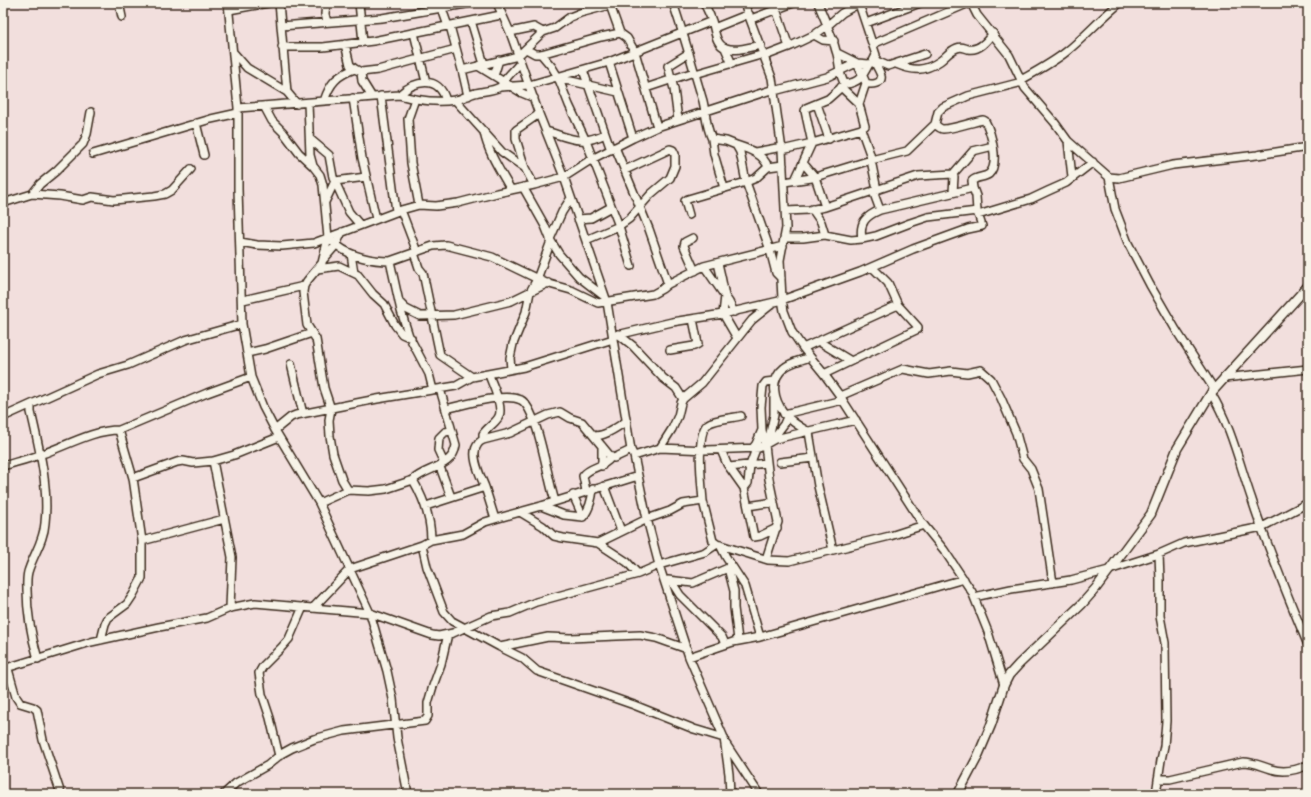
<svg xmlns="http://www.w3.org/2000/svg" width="1311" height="797" font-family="'Patrick Hand',sans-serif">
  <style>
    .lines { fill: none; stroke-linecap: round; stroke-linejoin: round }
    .minor-casing { stroke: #3b2a1e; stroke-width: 10 }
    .tertiary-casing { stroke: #3b2a1e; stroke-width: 11 }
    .minor { stroke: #f7f3e8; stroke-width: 7 }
    .tertiary { stroke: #f7f3e8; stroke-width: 8 }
  </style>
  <rect width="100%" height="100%" fill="#f2dfdd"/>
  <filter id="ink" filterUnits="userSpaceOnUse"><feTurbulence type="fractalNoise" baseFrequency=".025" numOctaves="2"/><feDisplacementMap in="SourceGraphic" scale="8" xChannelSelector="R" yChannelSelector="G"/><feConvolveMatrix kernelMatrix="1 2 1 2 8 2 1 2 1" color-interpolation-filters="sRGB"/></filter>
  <g filter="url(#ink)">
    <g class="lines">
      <!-- minor casing -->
      <g class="minor-casing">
        <path id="minor" d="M119,3L122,17
          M228,3L238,108V189L242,324L251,377L263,407L275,430L319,503L370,613L387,671L393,699L397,738L408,794
          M279,3L287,92L297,104
          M326,3L325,14L327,22
          M359,3L363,42
          M497,3L510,32L539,114L564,177L607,302L631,450L634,456L647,519L659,565L689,657L724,738L729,774L730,794
          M605,3L610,5L620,33L627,38L635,52L657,127
          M673,3C684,35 693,68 703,101C706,114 706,127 712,139L726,141L736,145L740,152L746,182L770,250L776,273L781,278
          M704,3C707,9 710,15 712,21C715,29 715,45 726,48C736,52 750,47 761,45
          M744,3L772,78L782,150L786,228L780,260L782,299L784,311L792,332L803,348L824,374L840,396L922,523L944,550L972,592L988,632L1004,685
          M818,3C824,19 832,34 836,51C840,61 838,75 845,84C859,83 863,76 869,64
          M971,3L977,15L1009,55L1025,88L1055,123L1068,141L1109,177L1119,178L1173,165L1257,155L1308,147
          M442,9L448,26
          M776,9L789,47
          M229,10L268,3
          M751,19L793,3
          M471,21L484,64
          M866,23L920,3
          M281,26L382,18L472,3
          M450,26L462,70L468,96
          M714,28L749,14
          M510,32L534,27L543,32L555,28L570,17L580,13L610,5
          M414,33L426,82
          M814,35L823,40L834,41
          M345,44L350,65L355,69L361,72L378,70L456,49
          M873,44L969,3
          M282,47H323L373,41L501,15
          M725,48L732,64
          M526,49L535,54H541L601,37L620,33
          M233,52L247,68L287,92
          M837,53L857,63L866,83C871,85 883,84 881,76C880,71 876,66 874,61
          M541,54L552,67L558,77L569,105L586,141L619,226L631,266
          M765,56L791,46L814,35L827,26L842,13L860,3
          M874,60L888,66L925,54
          M609,62L633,138
          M896,64C913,71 924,72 940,61C946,57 949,51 957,48C962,46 964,48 968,49C979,51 987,41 993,33
          M478,66L522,93L534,98
          M462,70L518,56L543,32
          M583,70L611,150
          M361,72L362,81L372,97
          M695,74L764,54
          M494,76L499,60
          M559,80L571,81L618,92
          M1021,80C1037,71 1052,63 1066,52C1085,37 1101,18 1120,3
          M502,83L520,63
          M646,88L694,72
          M774,91L827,77L852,65L857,63L869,64L872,63L876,55L859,4
          M399,95C414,81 439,74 446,101
          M381,96L396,211
          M353,98L362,158L376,219
          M415,99L408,119L411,163L419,205
          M455,100L502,152L525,168L534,185L564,177L592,159L633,138L657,127L774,89
          M324,101C330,83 337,75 355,69
          M308,103L310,155L313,166L320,175L323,185L328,238C331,240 334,244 338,246C352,257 373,261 390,261L401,311L409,336L429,374L433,390
          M817,104L829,139
          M859,104L866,83
          M264,106L272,121L283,132L299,153L313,166
          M238,108L399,95C416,100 436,103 455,100C462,99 468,95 475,93C483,91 493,91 500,87L529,85L609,62L712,21
          M678,120L674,89L668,66L689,53
          M196,123L204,155
          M935,124C937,126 940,129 943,129C953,129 972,122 983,120L985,121C991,132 1000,164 989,174C984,178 977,176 972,181L973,188
          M546,131C570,138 581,146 605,134
          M484,132C488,153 501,172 511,190
          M310,139L329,155L333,177L349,212L360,225
          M712,139L714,154L724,188
          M1068,141L1072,177
          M736,145C748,149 763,153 768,167
          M615,147L649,229L668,284
          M782,150L812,143L805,111L806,108L828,99L845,84
          M755,152L777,148L782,146
          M93,154L211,119L238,113
          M803,163L815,177L825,207
          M525,168L516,139V130L539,114
          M953,174L973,151L993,146
          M1109,177L1115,209L1128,243L1150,285L1176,330L1214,389
          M795,180L812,143L861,129L865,126L859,104L841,87
          M784,182L812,178L871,160L870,154L861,129
          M523,187L545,226L551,241L559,254L579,277L605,297
          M877,190L871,160L907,151L935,124L938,112L943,107L968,96L1022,82
          M873,191L880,210
          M32,194L40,184L56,171L83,144L87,134L91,112
          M325,202L335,181L366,177
          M3,203L32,194L60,196L83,200L92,197L114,200L154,196L165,194L172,190L191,169
          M812,209L821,222L825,235
          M401,210L417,252
          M785,211L809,210L825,207L918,176L953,174L954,177L953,192
          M689,215L685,201L688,199L746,182L756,178L768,167L783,165
          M978,215L1031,199L1048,191L1066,183L1093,162
          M578,219L591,218L611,207
          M328,238L322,263L307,281L304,286L303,292L307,325L316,339L324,388L331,409L329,420L330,436L333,454L342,480L348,490
          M693,238L685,242L684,246L695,271
          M784,238H803L825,235L851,240L862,239L876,236L910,223L928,217L977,211L976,196L973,188L880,210C866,216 859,222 862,239
          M550,239L562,212L571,198
          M586,240L619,226L629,219L651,194L670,178L675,166V154L673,150L670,149L625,170
          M240,242L257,245L282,246L314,243L401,210L419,205L436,206L458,203L497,193L534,185
          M414,253L419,268L423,273L440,355L472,377
          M351,254L354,273
          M324,259L336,245L342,232
          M390,261L433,246L446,245L492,257L546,283L571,290L598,303L653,294L662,289L668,284L704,266L783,246
          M718,263L721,276L725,296L723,314L737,338
          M704,266L729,302L734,312
          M317,269L339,266L358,275L373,294L384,304L395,325L402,334L411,338
          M243,300L304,286
          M399,302L406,309L420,316L454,315L511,301L548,283
          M618,334L633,346L663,378L676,388L683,399
          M613,336L672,322L723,314L779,301L860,272L913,249L968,229L982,226L977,211
          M818,341L851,361
          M803,348L898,305
          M670,350L694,346L698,344L693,319
          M247,353L265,349L312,333
          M291,364L303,414
          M511,369L510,358L513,344L526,312L530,292L537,279L551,241
          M824,374L918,329V327L898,305L888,283L872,267
          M489,375C492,384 505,409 498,418C494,424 487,428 483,434V440L510,433L548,415L560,412L570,418L582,422L611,457L614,458L631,450
          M1224,378L1308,369
          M1211,393C1232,428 1239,463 1252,500C1268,549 1288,597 1308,645
          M840,396L903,369L929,374L951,371L967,373L981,370L991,379L1001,398L1016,433L1023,459L1031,469L1039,489L1053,583
          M31,405V412C39,447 49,487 45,523C44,540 34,554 29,569C26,576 27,583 27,590C27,615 31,635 38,659
          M446,409C463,405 505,392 521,400C538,409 548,482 555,501
          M784,414L843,400
          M3,417L98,374L128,365L185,340L242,324
          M275,430L291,417L296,415L377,399L456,386L472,377L524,367L613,339
          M594,436C606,436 617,427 627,421
          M483,440C481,441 479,442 478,444C469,454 481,477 485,487
          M772,440L784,424L787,417
          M768,442L774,415V396
          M660,448L672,429L678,416L681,403L683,399L702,383L752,320L772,304
          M752,449L756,444L762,430
          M721,450L727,464L744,488L754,537L760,536L777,528
          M634,456L660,448L707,450L759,448L775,439L856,420
          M213,461L232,557L230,608
          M780,462L813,458
          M444,463L438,450L439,438L445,432L451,431
          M3,466C16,462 29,459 42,454C66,446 93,430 119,430L207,393L251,377
          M602,466V446
          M440,467L451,497
          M729,467L767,463
          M133,478L177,462L183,461L193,463L213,461L234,455L279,437
          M604,486L621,531
          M744,488L748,483L750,465L756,449
          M586,491L583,476C590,466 604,468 611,457
          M573,495L583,517
          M703,501C702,486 695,433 708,424C714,419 733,418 741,416
          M319,503L348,490L369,491L386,489L413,480
          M426,506L485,487L495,519
          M541,506L564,515L583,517C590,509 592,499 593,489
          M748,506L774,502
          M520,512L543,526L554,536L563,538L598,543L627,562L638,574L659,565L705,552L717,544
          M431,540C431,518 424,499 413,480C426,467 453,468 456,445L440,389
          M142,541L224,519
          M598,543L647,519L670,511L683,504L703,501L713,541L717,544L768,560L789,561L833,550L818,486L809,432C800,427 790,421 784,413C774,400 769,380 784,368C791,362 802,360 810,357
          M422,545L427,567L444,612L452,621L500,647L522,658L537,671L634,705L694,729L724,738
          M720,545L726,557L745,586L760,637
          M833,550L890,536L924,525
          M766,559L778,522L769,479L765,445L762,430L761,407L763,386L766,382L775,381
          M728,568L734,591V608L738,640
          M668,580L693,583L728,568L730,564
          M671,581L680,595L722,637L725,644
          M974,597L1011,589L1071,580L1109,570L1159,554L1184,543L1262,527L1308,503
          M313,608L350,569L422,545L431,540L463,534L485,522L495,519L541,506L638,476
          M101,640L105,624L108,618L127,604L133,595L142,578V541L133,478L119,430
          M500,647L548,637L570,638L640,635L656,638L687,649
          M689,657L733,642L760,637L964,579
          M3,669L91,642L159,627L207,618L230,608L255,603L370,613L432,635L439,636L453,633L491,616L510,613L536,602L638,574
          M8,669L16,697L20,703L33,707L37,710L43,740L61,794
          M726,744L759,794
          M279,756L270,718L262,694L259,673L263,666L281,648L289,639L303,607
          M1158,779H1170L1243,762C1254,762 1261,766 1271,769C1283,773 1297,770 1308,765
          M224,794L236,783L268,765L281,754L292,748L314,739L344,731L425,721L428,716V703L433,686L441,664L448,634
          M1156,794L1161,760L1164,746L1166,721L1165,643L1160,616V580L1159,554"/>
      </g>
      <!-- tertiary casing -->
      <g class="tertiary-casing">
        <path id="tertiary" d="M958,794L977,758L991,725L1004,685L1009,675L1019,664L1082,604L1096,588L1151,514L1177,449L1211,393L1308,286"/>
      </g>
      <!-- minor -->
      <use href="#minor" class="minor"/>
      <!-- tertiary -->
      <use href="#tertiary" class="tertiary"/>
    </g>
  </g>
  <!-- margin -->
  <rect width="1311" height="797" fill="none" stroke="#f7f3e8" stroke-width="16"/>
  <rect x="8" y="8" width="1295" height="781" fill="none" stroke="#3b2a1e" stroke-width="1.5" filter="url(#ink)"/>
</svg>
